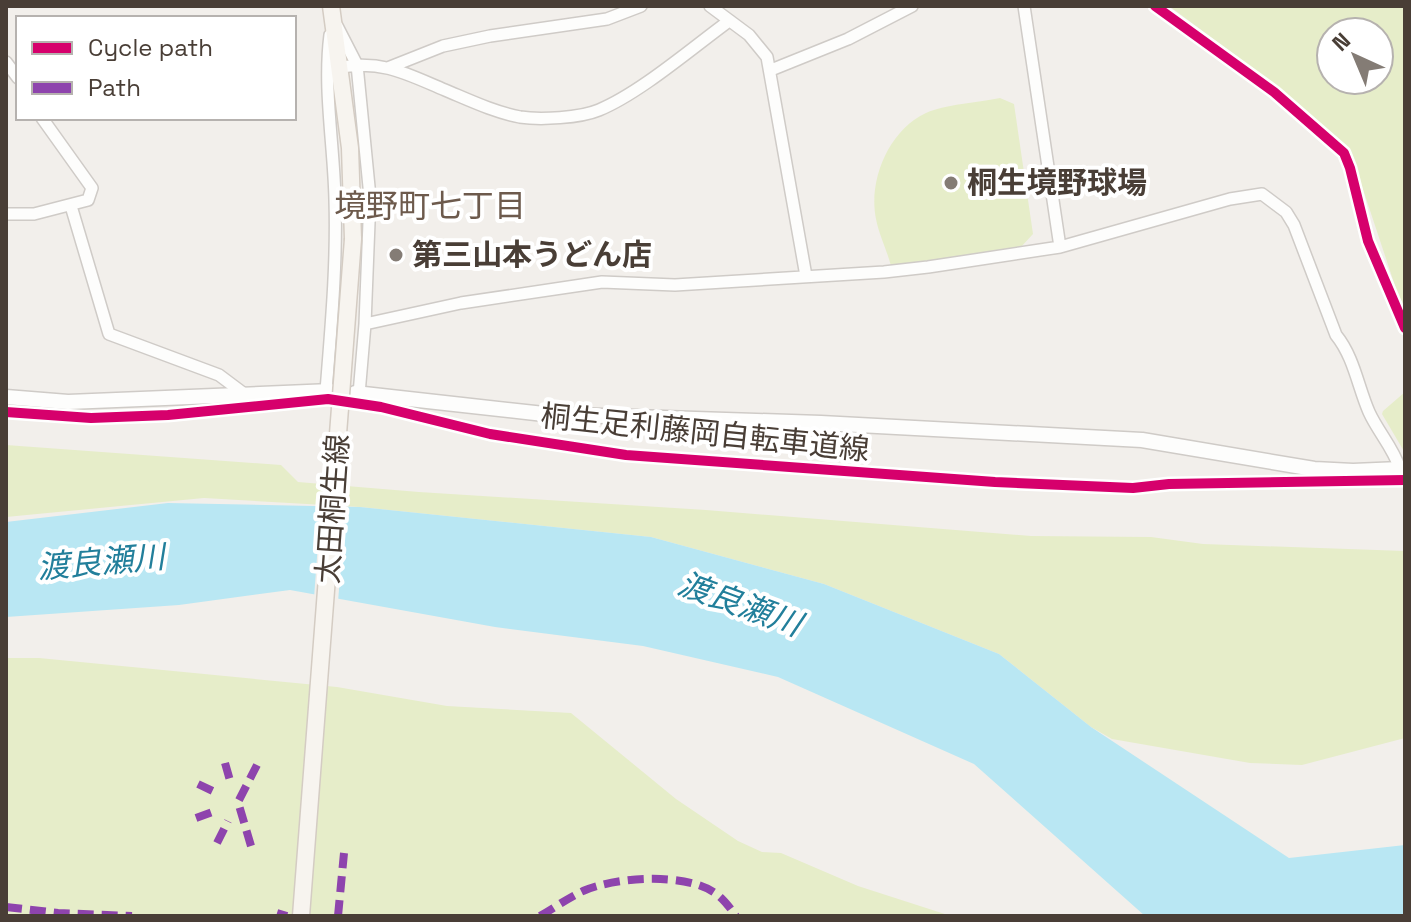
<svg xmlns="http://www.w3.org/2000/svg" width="1411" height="922" font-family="'Space Grotesk','Noto Sans JP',sans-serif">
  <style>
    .green { fill: #e6edc9; fill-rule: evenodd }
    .water { fill: #b9e7f3 }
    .pier { fill: #f2efeb }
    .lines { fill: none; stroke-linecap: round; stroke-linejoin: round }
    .minor-casing { stroke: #cfcbc7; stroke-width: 14 }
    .tertiary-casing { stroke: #cfcbc7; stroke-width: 17 }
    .secondary-casing { stroke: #d4ccc3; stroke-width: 19 }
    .minor { stroke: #fdfdfc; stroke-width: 11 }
    .tertiary { stroke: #fdfdfc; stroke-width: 14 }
    .secondary { stroke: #f7f4ef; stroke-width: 16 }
    .secondary-bridge-casing { stroke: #d4ccc3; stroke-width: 19; stroke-linecap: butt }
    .secondary-bridge { stroke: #f7f4ef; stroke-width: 16 }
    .quiet { stroke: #8e44ad; stroke-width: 8; stroke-dasharray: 16 8; stroke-linecap: butt }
    .cycleway-casing { stroke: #fff; stroke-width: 15 }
    .cycleway { stroke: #d6006c; stroke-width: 10 }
    .poi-dot { fill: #847c75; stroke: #fff; stroke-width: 3 }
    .labels { text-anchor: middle; stroke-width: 8; stroke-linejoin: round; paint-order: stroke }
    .poi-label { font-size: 30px; font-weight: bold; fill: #493e36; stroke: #fff; text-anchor: start }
    .street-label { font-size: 30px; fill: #493e36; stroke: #fff }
    .neighbourhood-label { font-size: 32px; fill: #6d5a4c; stroke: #fff }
    .water-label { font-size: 32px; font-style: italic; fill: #227f9b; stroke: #fff }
  </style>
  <rect width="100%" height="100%" fill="#f2efeb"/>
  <!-- green -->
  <path class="green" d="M1169,6H1405V316L1350,150L1254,69ZM1379,32V80H1331V32Z
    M1000,98L1014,104L1033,234L1021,247L891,266C887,250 879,235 876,219C868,180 889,130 926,113C943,105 980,102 1000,98Z
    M1405,392V453L1382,414L1383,411Z
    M6,445L281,465L298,482L419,492L706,510L1031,536L1151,537L1203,544L1405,551V738L1302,765L1250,763L1112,739L1091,727L999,654L824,584L651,537L360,507L204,498L6,517Z
    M6,658H39L337,687L447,706L571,713L676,799L738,841L762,852L781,853L858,886L951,916H6Z"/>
  <!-- water -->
  <path class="water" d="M168,503L360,507L651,537L824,584L999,654L1091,727L1289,858L1405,845V916H1145L974,764L778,677L643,646L495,627L290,590L179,605L6,617V522Z"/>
  <!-- pier -->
  <path class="pier" d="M321,502H346L338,602L314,598Z"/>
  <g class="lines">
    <!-- minor casing -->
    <g class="minor-casing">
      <path id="minor" d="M710,6L749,35L767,57L806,276
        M1024,6L1060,247
        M337,26L357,65L370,197L365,324L359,394
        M6,62L18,78
        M341,67C383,60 407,74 445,90C469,100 494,112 520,117C540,120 580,118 599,110C640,93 692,48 729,21
        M390,67L443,46L490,36L607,19L641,6
        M771,70L848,39L912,6
        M71,206L109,334L219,375L243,393
        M6,214H34L88,200L92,188L42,118
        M365,324L461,303L602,282L675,285L884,272L928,267L1060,247L1230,199L1262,194L1286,212L1294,225L1336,335C1354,357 1358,387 1369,412C1378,432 1393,447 1400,469
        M326,391C331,328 337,264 335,200C334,146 323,89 330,35"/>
    </g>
    <!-- tertiary casing -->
    <g class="tertiary-casing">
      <path id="tertiary" d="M355,393L544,414L821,423L1142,440L1314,469L1353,471L1400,469
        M6,397L68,402L331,391"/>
    </g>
    <!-- secondary casing -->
    <g class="secondary-casing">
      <path id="secondary" d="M331,6L350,148L353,239
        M301,916L340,408"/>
    </g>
    <!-- minor -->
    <use href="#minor" class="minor"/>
    <!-- tertiary -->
    <use href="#tertiary" class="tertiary"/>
    <!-- secondary -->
    <use href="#secondary" class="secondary"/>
    <!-- secondary-bridge casing -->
    <g class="secondary-bridge-casing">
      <path id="secondary-bridge" d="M340,408L353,239"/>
    </g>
    <!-- secondary-bridge -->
    <use href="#secondary-bridge" class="secondary-bridge"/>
    <!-- quiet -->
    <path class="quiet" d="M225,763L231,784
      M198,784L219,794
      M196,818L218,810
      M217,843L228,821
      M251,846L238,802L257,765
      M6,907L58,913L132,916
      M277,913L287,916
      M338,916L344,853
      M540,916C554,908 568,898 583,891C615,877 685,872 715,893C724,899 730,908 736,916"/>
    <!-- cycleway casing -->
    <g class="cycleway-casing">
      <path id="cycleway" d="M1155,6L1274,92L1344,153L1350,168L1368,241L1405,328
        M6,412L91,418L168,415L328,399L381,407L490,434L626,455L995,482L1133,488L1169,484L1405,480"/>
    </g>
    <!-- cycleway -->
    <use href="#cycleway" class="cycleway"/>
  </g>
  <!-- markers -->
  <g class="poi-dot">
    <circle cx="951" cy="183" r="8"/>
    <circle cx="396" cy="255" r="8"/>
  </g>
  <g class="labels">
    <!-- poi labels -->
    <g class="poi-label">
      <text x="967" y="193">桐生境野球場</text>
      <text x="412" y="265">第三山本うどん店</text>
    </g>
    <!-- street labels -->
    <g class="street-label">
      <text transform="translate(705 433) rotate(6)" y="10">桐生足利藤岡自転車道線</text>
      <text transform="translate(333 509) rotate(-86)" y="10">太田桐生線</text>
    </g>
    <!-- neighbourhood labels -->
    <g class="neighbourhood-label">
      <text x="430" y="217">境野町七丁目</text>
    </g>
    <!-- water labels -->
    <g class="water-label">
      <text transform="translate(101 562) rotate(-5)" y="11">渡良瀬川</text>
      <text transform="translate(740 604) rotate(20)" y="11">渡良瀬川</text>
    </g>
  </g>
  <!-- border -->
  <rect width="1411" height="922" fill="none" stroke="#493e36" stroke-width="16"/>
  <!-- legend -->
  <rect x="16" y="16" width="280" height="104" fill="#ffffff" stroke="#b6b2af" stroke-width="2"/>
  <rect x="32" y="42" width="40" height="12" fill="#d6006c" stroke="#b6b2af" stroke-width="2"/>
  <text x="88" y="56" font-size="24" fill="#493e36">Cycle path</text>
  <rect x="32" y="82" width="40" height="12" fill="#8e44ad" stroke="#b6b2af" stroke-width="2"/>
  <text x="88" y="96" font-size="24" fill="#493e36">Path</text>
  <!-- north arrow -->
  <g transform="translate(1355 56) rotate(316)"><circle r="38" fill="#ffffff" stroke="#b6b2af" stroke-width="2"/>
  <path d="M0-6L14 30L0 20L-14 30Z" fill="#847c75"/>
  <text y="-12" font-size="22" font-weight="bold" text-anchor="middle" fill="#493e36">N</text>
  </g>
</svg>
